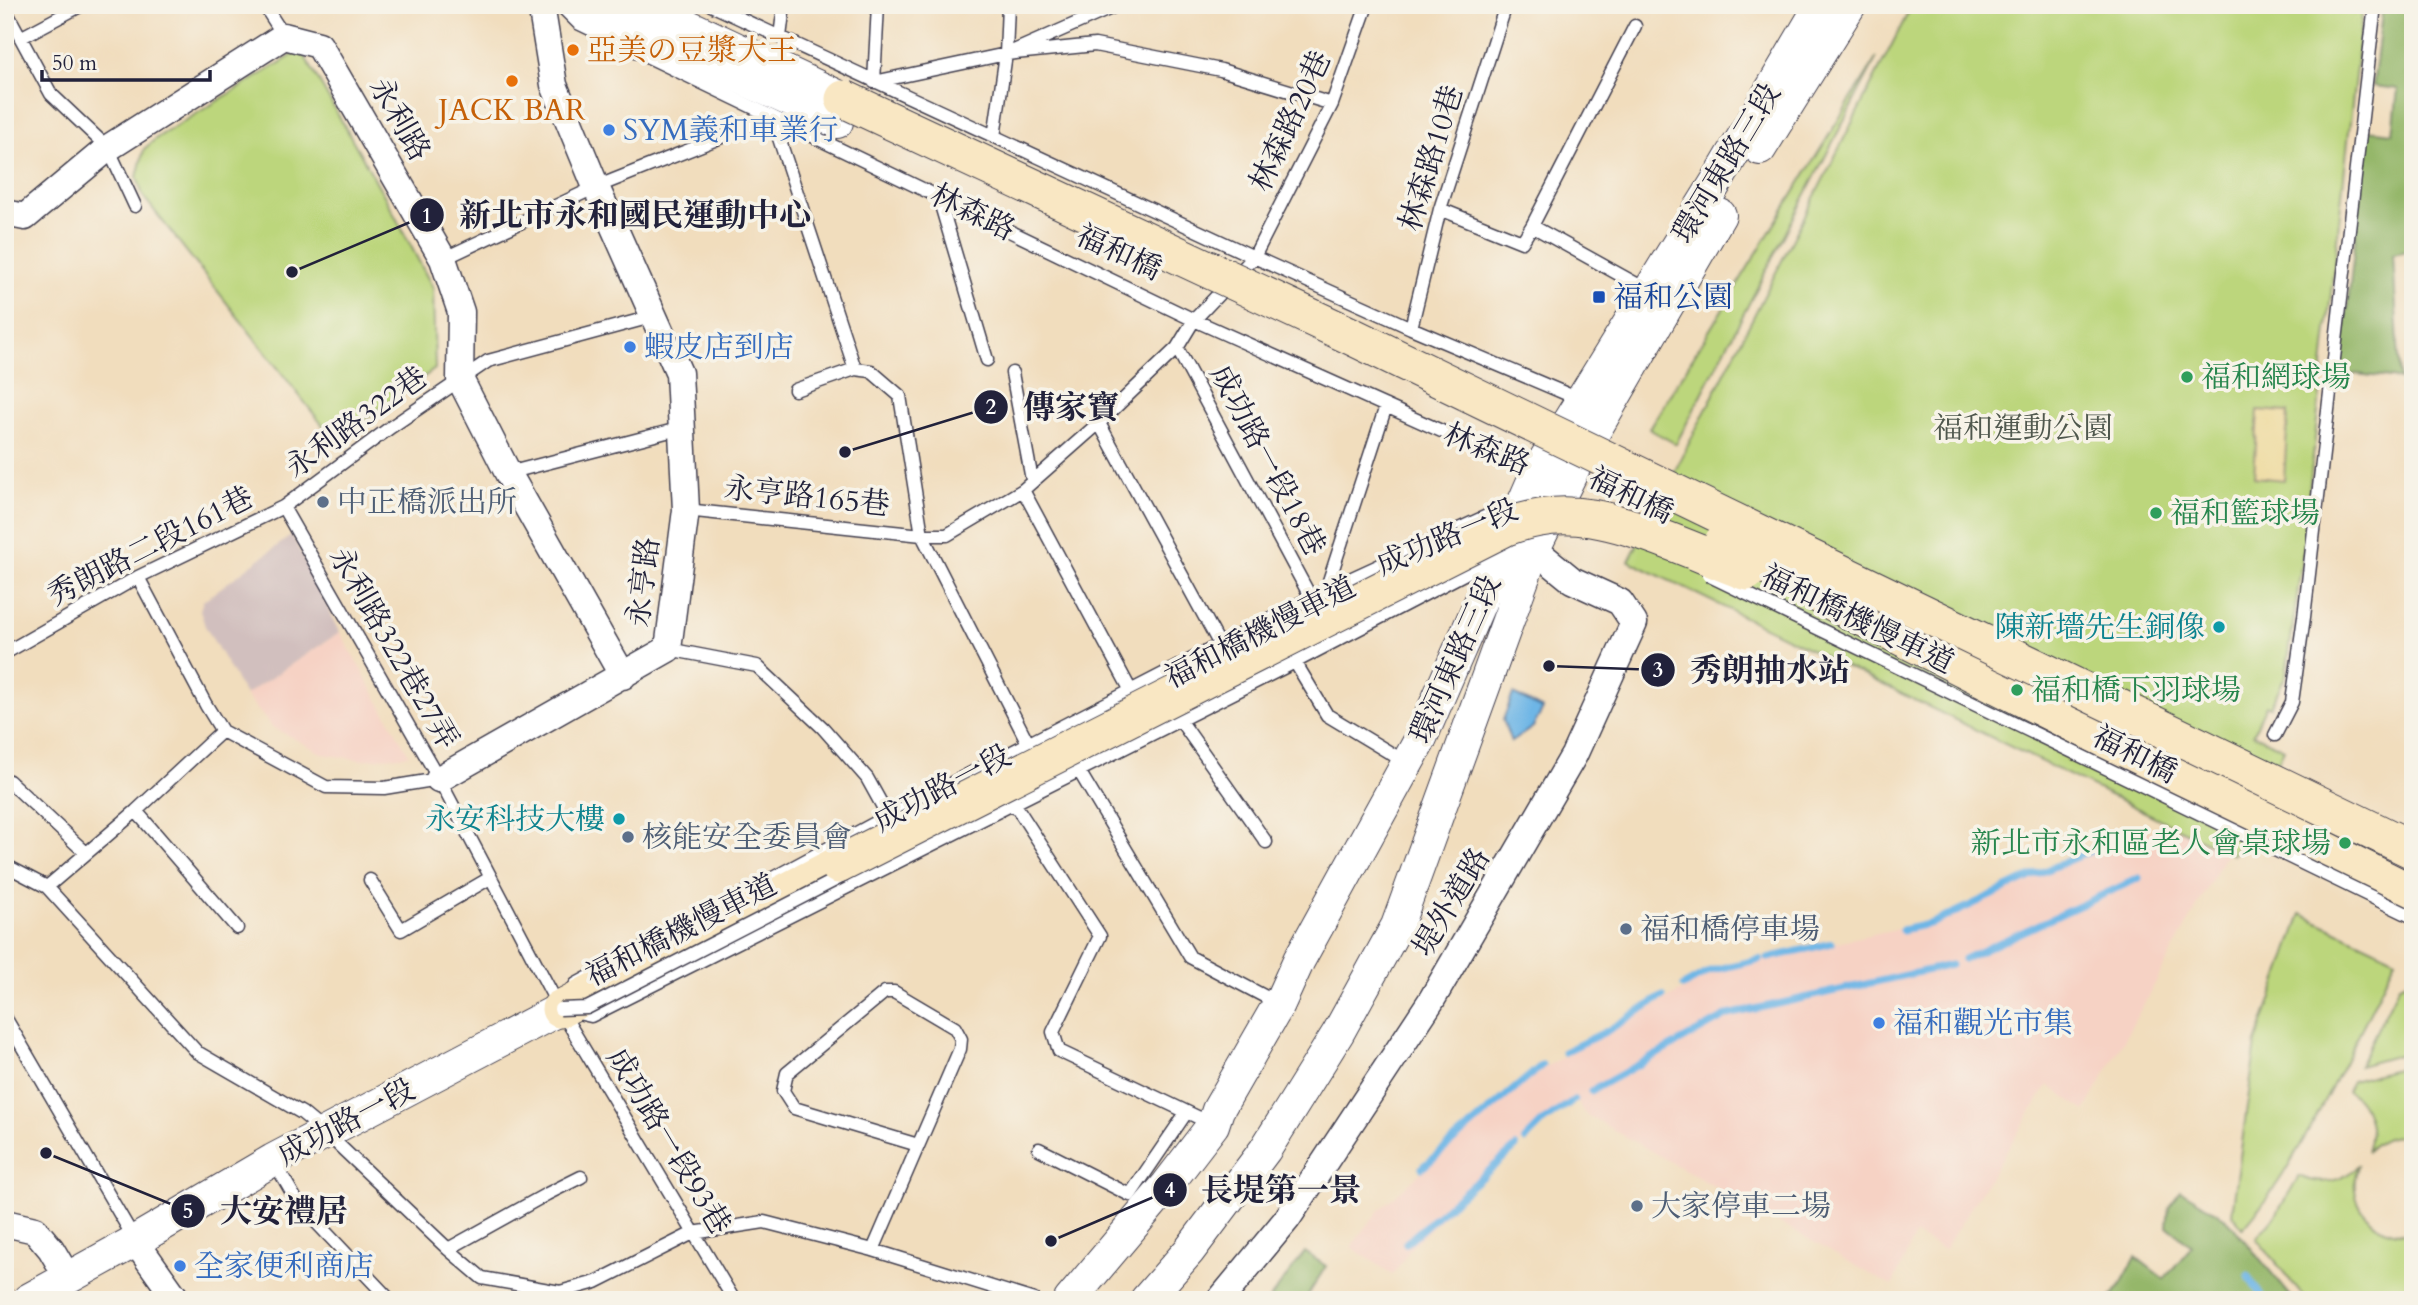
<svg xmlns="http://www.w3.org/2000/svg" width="2418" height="1305" font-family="Cardo,'Noto Serif TC','Noto Serif JP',serif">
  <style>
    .built { fill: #f6d2c4 }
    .industrial { fill: #d1bfbe }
    .green { fill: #bcd67b; stroke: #6f7c5b; stroke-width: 2 }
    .forest { fill: #95b76b; stroke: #5c6c53; stroke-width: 2 }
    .sand { fill: #eeda9e; stroke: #887e6c; stroke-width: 2 }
    .water { fill: #6eb6e6; stroke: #486c90; stroke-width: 2 }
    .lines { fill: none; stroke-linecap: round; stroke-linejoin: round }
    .stream { stroke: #6eb6e6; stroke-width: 7 }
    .service-casing { stroke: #413e4e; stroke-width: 15 }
    .minor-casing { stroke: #413e4e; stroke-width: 29 }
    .tertiary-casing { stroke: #413e4e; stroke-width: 34 }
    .secondary-casing { stroke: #413e4e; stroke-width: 39 }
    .service { stroke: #fff; stroke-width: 12 }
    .minor { stroke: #fff; stroke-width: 26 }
    .tertiary { stroke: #fff; stroke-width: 32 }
    .secondary { stroke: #f9e7c3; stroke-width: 37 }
    .service-bridge-casing { stroke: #413e4e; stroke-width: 15; stroke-linecap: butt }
    .secondary-bridge-casing { stroke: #413e4e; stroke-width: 39; stroke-linecap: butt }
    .service-bridge { stroke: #fff; stroke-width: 12 }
    .secondary-bridge { stroke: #f9e7c3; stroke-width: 37 }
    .food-dot { fill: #e8710a; stroke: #f7f3e8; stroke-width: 2.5 }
    .shop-dot { fill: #3f7fe0; stroke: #f7f3e8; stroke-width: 2.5 }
    .transit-dot { fill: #1a4fb4; stroke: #f7f3e8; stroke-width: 2.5 }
    .leisure-dot { fill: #2e9e5b; stroke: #f7f3e8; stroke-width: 2.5 }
    .service-dot { fill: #5c6f8a; stroke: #f7f3e8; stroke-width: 2.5 }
    .culture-dot { fill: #0f9aa8; stroke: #f7f3e8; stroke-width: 2.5 }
    .labels { text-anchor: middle; stroke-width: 7; stroke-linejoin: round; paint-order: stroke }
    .food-label { font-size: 30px; fill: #c56008; stroke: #f7f3e8; text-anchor: start }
    .street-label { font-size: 30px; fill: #22223b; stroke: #f7f3e8 }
    .shop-label { font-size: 30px; fill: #366cbe; stroke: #f7f3e8; text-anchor: start }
    .transit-label { font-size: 30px; fill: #164399; stroke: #f7f3e8; text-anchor: start }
    .leisure-label { font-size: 30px; fill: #27864d; stroke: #f7f3e8; text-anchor: start }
    .park-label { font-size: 30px; fill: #50584e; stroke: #f7f3e8 }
    .service-label { font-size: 30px; fill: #4e5e75; stroke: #f7f3e8; text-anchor: start }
    .culture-label { font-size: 30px; fill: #0d838f; stroke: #f7f3e8; text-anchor: end }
    .leader { fill: none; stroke: #22223b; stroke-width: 2.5 }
    .callout-dot { fill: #22223b; stroke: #f7f3e8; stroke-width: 2.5 }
    .mark-label { font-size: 21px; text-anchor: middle; font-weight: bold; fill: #fff }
    .callout-label { font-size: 32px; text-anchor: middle; font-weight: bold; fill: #22223b; stroke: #f7f3e8; stroke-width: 7; stroke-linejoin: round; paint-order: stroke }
  </style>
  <rect width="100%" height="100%" fill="#f7f3e8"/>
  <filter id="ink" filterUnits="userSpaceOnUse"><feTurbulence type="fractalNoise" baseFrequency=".0143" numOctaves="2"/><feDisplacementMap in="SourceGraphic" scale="14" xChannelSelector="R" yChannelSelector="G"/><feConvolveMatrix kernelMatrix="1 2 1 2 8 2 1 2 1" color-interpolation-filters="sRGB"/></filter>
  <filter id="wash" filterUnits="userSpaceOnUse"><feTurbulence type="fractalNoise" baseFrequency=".00686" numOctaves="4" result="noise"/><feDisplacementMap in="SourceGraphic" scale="28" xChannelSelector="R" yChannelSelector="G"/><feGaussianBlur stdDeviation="1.57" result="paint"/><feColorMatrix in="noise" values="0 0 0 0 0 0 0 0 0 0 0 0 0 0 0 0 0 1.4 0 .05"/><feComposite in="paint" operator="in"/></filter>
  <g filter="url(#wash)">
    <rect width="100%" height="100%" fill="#f1ddbd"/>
    <!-- built -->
    <path class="built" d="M340,632L409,755L361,760L323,754L272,727L245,695Z
      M2184,831L2227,852L2085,1111L2048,1085L1944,1250L1915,1235L1892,1286L1585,1114L1576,1100L1544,1121L1413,1245L1393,1275L1351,1247L1379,1210L1524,1079L1724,967L1941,919L2133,832Z"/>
    <!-- industrial -->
    <path class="industrial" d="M292,535L340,632L245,695L205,626L200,610L203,601Z"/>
    <!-- green -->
    <path class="green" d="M1912,5H2363L2308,501L2310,502L2286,675L2270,707L2266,705L2253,734L2284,749L2233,855L1629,561Z
      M298,52L304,55L385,197L433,288L435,369L335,441L143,196L137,177L144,149L158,137Z
      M1877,57L1676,444L1649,429Z
      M2301,914L2396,959C2369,1013 2343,1068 2314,1121C2292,1160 2274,1194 2243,1228L2232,1214L2256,1043Z
      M2413,980V1051L2359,1066L2399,985Z
      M2413,1064V1137C2395,1133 2379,1139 2367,1152C2375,1129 2369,1104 2347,1091L2352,1081Z
      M2359,1164C2343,1201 2374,1238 2413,1233V1300H2306L2256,1238L2276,1215L2299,1176C2319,1186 2344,1183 2359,1164Z"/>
    <!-- forest -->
    <path class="forest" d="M2383,5H2413V250L2393,254L2400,379L2356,374L2341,377L2339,380L2368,130L2393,133L2398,89L2373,86Z
      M2181,1191L2226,1218L2294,1300H2109L2120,1286L2136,1257L2164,1279L2192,1246L2167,1226L2169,1207Z
      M1305,1252L1326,1266L1305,1300H1269Z"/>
    <!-- sand -->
    <path class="sand" d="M2258,410L2288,412L2284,480L2254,477Z"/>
    <!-- water -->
    <path class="water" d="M1513,694L1543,709L1533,727L1511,742L1503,720Z"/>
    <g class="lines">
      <!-- stream -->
      <path class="stream" d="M1902,930L1933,923L2030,877L2125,836
        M1768,958L1832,943
        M1964,959L2139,878
        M1683,986L1710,971L1760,959
        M1564,1052L1607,1031L1663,996
        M1591,1091L1728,1015L1951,965
        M1525,1140L1544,1121L1574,1100
        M1422,1168L1542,1065
        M1406,1243L1516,1147
        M2248,1276L2264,1300"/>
    </g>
  </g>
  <g filter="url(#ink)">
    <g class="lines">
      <!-- service casing -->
      <g class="service-casing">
        <path id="service" d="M264,5L284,36
          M560,5L578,23L1194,320L1535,473
          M711,5L1254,257L1411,328L1581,400
          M878,5L874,82L1006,54L1095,45L1221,70L1332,104
          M5,9L51,94L108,148L135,206
          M22,37L82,5
          M780,37L784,5
          M1016,50L1118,5
          M994,137L1006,54L1008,5
          M938,195L987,360
          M1440,209L1522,242L1532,226L1649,291
          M1532,226L1635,26
          M443,259L596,187L772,117L855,369L871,371L900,396L922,535L1028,743
          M1411,328L1440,209L1506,5
          M1177,348L1311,598
          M1012,373L1032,480
          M795,390L855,369
          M1099,423L1220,645
          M508,473L682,428
          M1023,490L1131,691
          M1526,498L1534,549L1502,554L1295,662L591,1016L560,1009L576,984L888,816L1326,590Z
          M283,507L439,779L560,1009L734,1300
          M686,510L922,535H947L1023,490L1099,423L1177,348L1194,320L1254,257L1332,104L1367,5
          M138,577L206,705L222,731L326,787L384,788L439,779
          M1328,592L1326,590L1386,406
          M668,649L757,666L823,728L867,778L888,816
          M5,653L138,577L283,507L391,427L488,361L655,316
          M1295,662L1327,715L1407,763
          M1180,720L1266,842
          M2275,735L2292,702L2304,617L2375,5
          M1079,771L1190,957L1279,1004
          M5,783L9,781L86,853
          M1014,803L1100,936L1053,1032L1059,1051L1212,1124
          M136,811L237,928
          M5,865L47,887L136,811L222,731
          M370,880L401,930L490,878
          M47,887L197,1052L302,1113L325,1132L448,1249L482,1278L560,1292L596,1282L693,1233L764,1222L873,1250L1034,1300
          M5,1017L135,1240
          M1039,1149L1130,1195L1186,1113
          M273,1160L298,1203L390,1300
          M448,1249L547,1194L581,1177
          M873,1250L960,1049L961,1039L955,1028L894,992H885L787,1073L783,1091L794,1108L918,1145"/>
      </g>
      <!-- minor casing -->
      <g class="minor-casing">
        <path id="minor" d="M5,213L25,217L108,148L284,36L319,45L443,259L461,312L460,379L508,473L623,676
          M439,779L668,649L686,510L679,373L596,187L554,85L541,5
          M5,1223L35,1230L51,1249L68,1278
          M135,1241L177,1300
          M1220,1300L1287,1219L1431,1001L1574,755L1634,623L1620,602L1572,580L1534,549"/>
      </g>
      <!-- tertiary casing -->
      <g class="tertiary-casing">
        <path id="tertiary" d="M583,5L837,122
          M644,5L844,99
          M1760,149L1850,5
          M28,1300L135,1241L273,1160L560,1009
          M1070,1300L1167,1185L1213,1125L1218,1110L1279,1004L1299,960L1420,740L1536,474L1720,176L1821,5
          M1146,1300L1189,1251L1265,1150L1338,1033L1397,926L1534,549L1579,458L1720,215"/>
      </g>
      <!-- secondary casing -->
      <g class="secondary-casing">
        <path id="secondary" d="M1842,607L2413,894
          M560,1009L838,865"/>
      </g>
      <!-- service -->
      <use href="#service" class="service"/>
      <!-- minor -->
      <use href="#minor" class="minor"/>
      <!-- tertiary -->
      <use href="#tertiary" class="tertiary"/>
      <!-- secondary -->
      <use href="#secondary" class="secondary"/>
      <!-- service-bridge casing -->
      <g class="service-bridge-casing">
        <path id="service-bridge" d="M1708,575L2413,917
          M560,1009L587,1008L845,875"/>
      </g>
      <!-- secondary-bridge casing -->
      <g class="secondary-bridge-casing">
        <path id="secondary-bridge" d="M844,99L1349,335L2413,850
          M1723,542L1842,607
          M838,865L1506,527C1526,520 1548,515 1570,516C1623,517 1696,553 1747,572"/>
      </g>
      <!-- service-bridge -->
      <use href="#service-bridge" class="service-bridge"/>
      <!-- secondary-bridge -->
      <use href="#secondary-bridge" class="secondary-bridge"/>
    </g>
  </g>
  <!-- markers -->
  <g class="food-dot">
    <circle cx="573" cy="50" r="7"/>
    <circle cx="512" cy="81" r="7"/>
  </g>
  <g class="shop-dot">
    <circle cx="609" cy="130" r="7"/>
    <circle cx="630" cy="347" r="7"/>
    <circle cx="1879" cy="1023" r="7"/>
    <circle cx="180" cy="1266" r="7"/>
  </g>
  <rect class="transit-dot" x="1592" y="290" width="14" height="14" rx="3.5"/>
  <g class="leisure-dot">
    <circle cx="2187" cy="377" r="7"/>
    <circle cx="2156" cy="513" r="7"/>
    <circle cx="2017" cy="690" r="7"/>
    <circle cx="2345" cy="843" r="7"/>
  </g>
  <g class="service-dot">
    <circle cx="323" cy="502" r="7"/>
    <circle cx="628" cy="837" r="7"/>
    <circle cx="1626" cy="929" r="7"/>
    <circle cx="1637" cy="1206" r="7"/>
  </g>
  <g class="culture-dot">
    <circle cx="2219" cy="627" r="7"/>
    <circle cx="619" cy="819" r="7"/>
  </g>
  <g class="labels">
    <!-- food labels -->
    <g class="food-label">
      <text x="587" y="60">亞美の豆漿大王</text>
      <text x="512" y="120" text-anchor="middle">JACK BAR</text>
    </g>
    <!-- street labels -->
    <g class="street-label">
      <text transform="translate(400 119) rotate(60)" y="10">永利路</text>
      <text transform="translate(1290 121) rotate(-65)" y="10">林森路20巷</text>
      <text transform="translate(1431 158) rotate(-73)" y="10">林森路10巷</text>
      <text transform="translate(1726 163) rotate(-59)" y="10">環河東路三段</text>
      <text transform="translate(973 212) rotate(26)" y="10">林森路</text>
      <text transform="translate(1119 252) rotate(25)" y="10">福和橋</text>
      <text transform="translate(356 422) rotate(-36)" y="10">永利路322巷</text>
      <text transform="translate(1487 449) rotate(22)" y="10">林森路</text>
      <text transform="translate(1268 460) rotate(62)" y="10">成功路一段18巷</text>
      <text transform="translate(1631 495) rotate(26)" y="10">福和橋</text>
      <text transform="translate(807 496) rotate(6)" y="10">永亨路165巷</text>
      <text transform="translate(1447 537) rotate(-23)" y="10">成功路一段</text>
      <text transform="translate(150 546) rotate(-27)" y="10">秀朗路二段161巷</text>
      <text transform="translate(643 582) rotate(-83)" y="10">永亨路</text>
      <text transform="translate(1858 619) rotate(26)" y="10">福和橋機慢車道</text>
      <text transform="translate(1260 632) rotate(-27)" y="10">福和橋機慢車道</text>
      <text transform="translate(394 648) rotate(60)" y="10">永利路322巷27弄</text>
      <text transform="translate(1455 659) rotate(-66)" y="10">環河東路三段</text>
      <text transform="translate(2135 754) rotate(27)" y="10">福和橋</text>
      <text transform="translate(942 788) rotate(-28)" y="10">成功路一段</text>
      <text transform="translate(1451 902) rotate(-59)" y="10">堤外道路</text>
      <text transform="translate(681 930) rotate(-27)" y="10">福和橋機慢車道</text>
      <text transform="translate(346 1122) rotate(-28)" y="10">成功路一段</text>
      <text transform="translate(669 1141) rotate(59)" y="10">成功路一段93巷</text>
    </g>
    <!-- shop labels -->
    <g class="shop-label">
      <text x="623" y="140">SYM義和車業行</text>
      <text x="644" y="357">蝦皮店到店</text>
      <text x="1893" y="1033">福和觀光市集</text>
      <text x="194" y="1276">全家便利商店</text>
    </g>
    <!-- transit labels -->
    <g class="transit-label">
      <text x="1613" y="307">福和公園</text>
    </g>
    <!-- leisure labels -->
    <g class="leisure-label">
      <text x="2201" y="387">福和網球場</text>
      <text x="2170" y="523">福和籃球場</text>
      <text x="2031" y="700">福和橋下羽球場</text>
      <text x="2331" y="853" text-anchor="end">新北市永和區老人會桌球場</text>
    </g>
    <!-- park labels -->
    <g class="park-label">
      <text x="2023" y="438">福和運動公園</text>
    </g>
    <!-- service labels -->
    <g class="service-label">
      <text x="337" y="512">中正橋派出所</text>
      <text x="642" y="847">核能安全委員會</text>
      <text x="1640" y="939">福和橋停車場</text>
      <text x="1651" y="1216">大家停車二場</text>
    </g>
    <!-- culture labels -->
    <g class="culture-label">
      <text x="2205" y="637">陳新墻先生銅像</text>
      <text x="605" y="829">永安科技大樓</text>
    </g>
  </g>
  <!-- callouts -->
  <path class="leader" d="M292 272L427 215M845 452L991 407M1549 666L1658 670M1051 1241L1170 1190M46 1153L188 1211"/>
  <g class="callout-dot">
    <circle cx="292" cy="272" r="7"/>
    <circle cx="845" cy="452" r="7"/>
    <circle cx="1549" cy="666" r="7"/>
    <circle cx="1051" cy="1241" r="7"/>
    <circle cx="46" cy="1153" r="7"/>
    <circle cx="427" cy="215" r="18"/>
    <circle cx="991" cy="407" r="18"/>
    <circle cx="1658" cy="670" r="18"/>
    <circle cx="1170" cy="1190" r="18"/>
    <circle cx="188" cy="1211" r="18"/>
  </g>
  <g class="mark-label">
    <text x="427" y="223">1</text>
    <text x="991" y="414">2</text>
    <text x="1658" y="677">3</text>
    <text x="1170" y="1197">4</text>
    <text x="188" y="1218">5</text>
  </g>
  <g class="callout-label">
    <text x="635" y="226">新北市永和國民運動中心</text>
    <text x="1071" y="418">傳家寶</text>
    <text x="1770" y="681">秀朗抽水站</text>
    <text x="1281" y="1201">長堤第一景</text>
    <text x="284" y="1222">大安禮居</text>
  </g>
  <!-- margin -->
  <rect width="2418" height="1305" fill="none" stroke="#f7f3e8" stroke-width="28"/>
  <!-- scale -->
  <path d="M42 70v10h168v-10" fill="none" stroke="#22223b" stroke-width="3.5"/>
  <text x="52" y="70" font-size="21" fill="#22223b" stroke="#f7f3e8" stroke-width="5" paint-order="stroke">50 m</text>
</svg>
